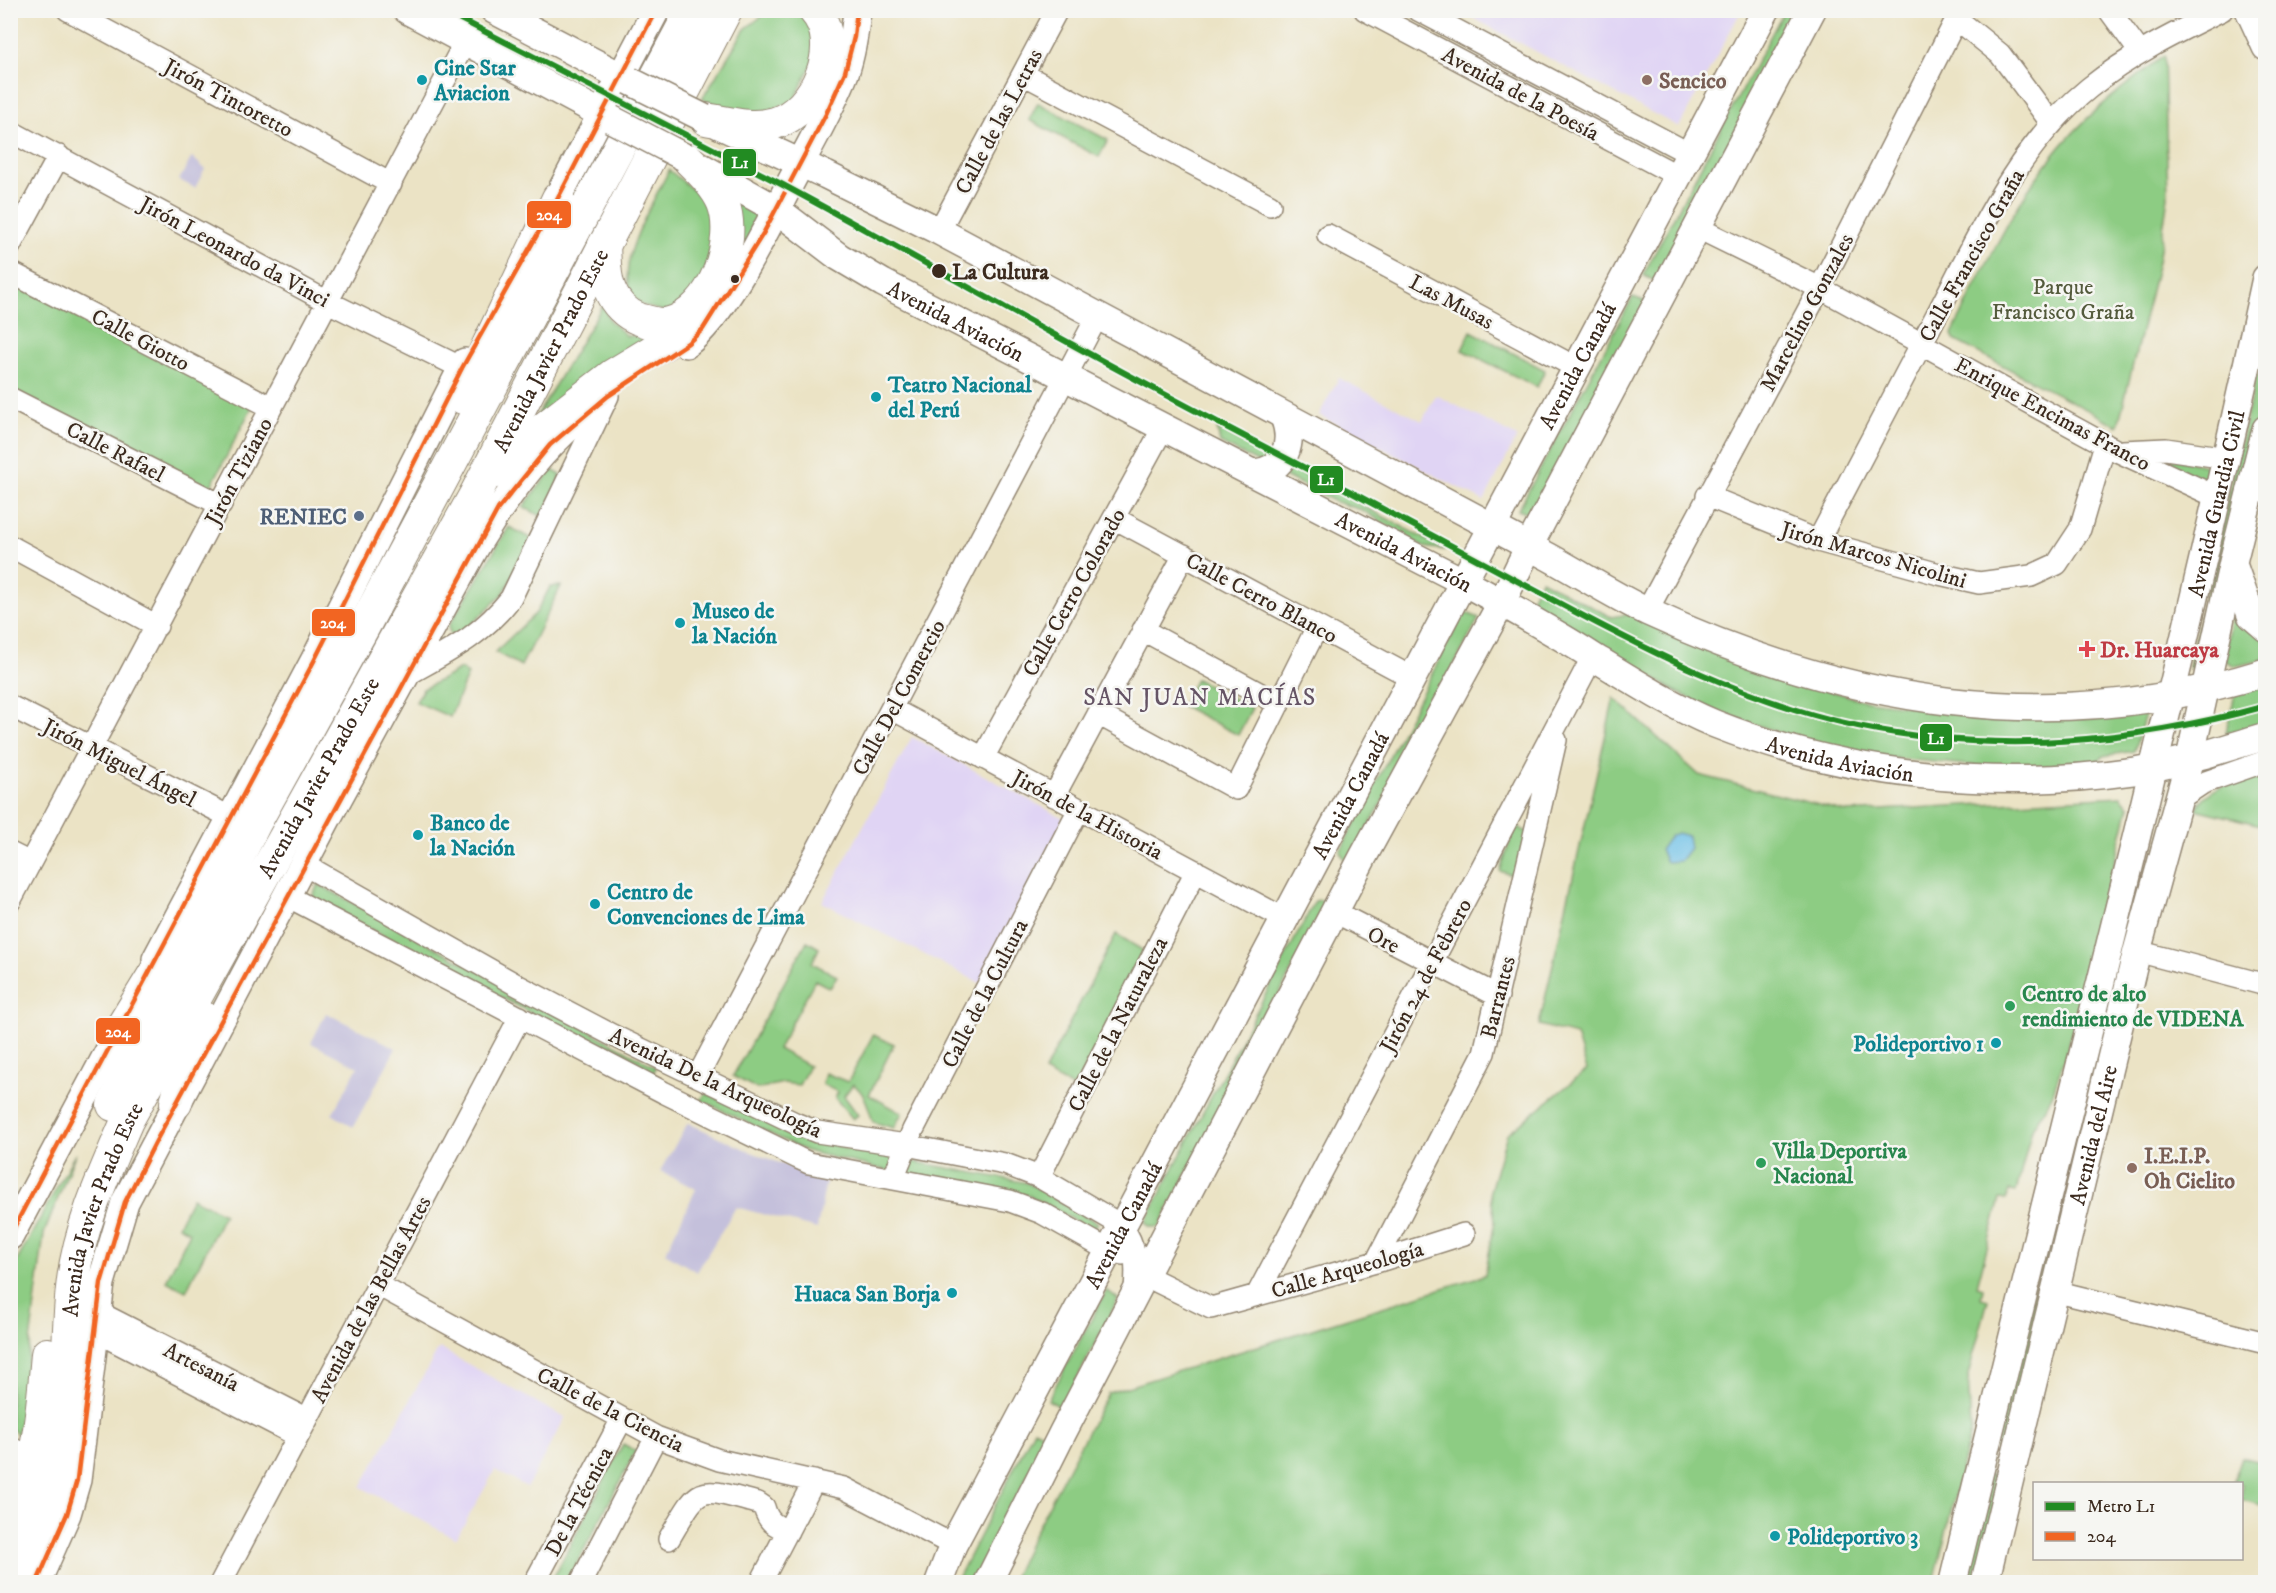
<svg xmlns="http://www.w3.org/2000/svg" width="2276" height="1593" font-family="'IM FELL DW Pica',serif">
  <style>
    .built { fill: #e0d4f4 }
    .industrial { fill: #c4c0db }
    .green { fill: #8dcc83; stroke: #647b50; stroke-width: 1.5 }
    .water { fill: #6bbfe7; stroke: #537482; stroke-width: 1.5 }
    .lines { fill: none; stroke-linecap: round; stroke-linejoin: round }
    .minor-casing { stroke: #938672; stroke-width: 24 }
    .major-casing { stroke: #938672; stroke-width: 30 }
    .highway-casing { stroke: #938672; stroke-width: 34 }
    .minor { stroke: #fff; stroke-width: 21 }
    .major { stroke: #fff; stroke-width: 27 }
    .highway { stroke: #fff; stroke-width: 32 }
    .major-bridge-casing { stroke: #938672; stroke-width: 30; stroke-linecap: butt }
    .major-bridge { stroke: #fff; stroke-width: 27 }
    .bus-1-casing { stroke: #f6f6f2; stroke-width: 9 }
    .bus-1 { stroke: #f26522; stroke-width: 4.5 }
    .metro-1-casing { stroke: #f6f6f2; stroke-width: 10 }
    .metro-1 { stroke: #228b22; stroke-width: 6 }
    .culture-dot { fill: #0f9aa8; stroke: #f6f6f2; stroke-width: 2 }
    .education-dot { fill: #8d6e63; stroke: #f6f6f2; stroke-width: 2 }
    .stop-dot { fill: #3b2a1e; stroke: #f6f6f2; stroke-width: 2 }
    .service-dot { fill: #5c6f8a; stroke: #f6f6f2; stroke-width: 2 }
    .health-dot { fill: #e0444e; stroke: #f6f6f2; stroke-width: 2 }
    .leisure-dot { fill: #2e9e5b; stroke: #f6f6f2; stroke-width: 2 }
    .labels { text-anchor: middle; stroke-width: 5; stroke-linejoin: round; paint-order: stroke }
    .culture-label { font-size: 22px; font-weight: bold; fill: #0d838f; stroke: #f6f6f2; text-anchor: start }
    .education-label { font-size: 22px; font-weight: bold; fill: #785e54; stroke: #f6f6f2; text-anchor: start }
    .street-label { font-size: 22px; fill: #3b2a1e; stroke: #f6f6f2 }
    .stop-label { font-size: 22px; font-weight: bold; fill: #3b2a1e; stroke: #f6f6f2; text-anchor: start }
    .park-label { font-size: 22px; fill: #545b3c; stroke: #f6f6f2 }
    .service-label { font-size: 22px; font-weight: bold; fill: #4e5e75; stroke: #f6f6f2; text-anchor: end }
    .health-label { font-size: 22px; font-weight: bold; fill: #be3a42; stroke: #f6f6f2; text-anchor: start }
    .leisure-label { font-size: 22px; font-weight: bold; fill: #27864d; stroke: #f6f6f2; text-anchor: start }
    .neighbourhood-label { font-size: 24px; letter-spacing: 1.5px; fill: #655465; stroke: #f6f6f2 }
    .line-badge { stroke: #f6f6f2; stroke-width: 2 }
    .badge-label { font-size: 16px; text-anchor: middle; font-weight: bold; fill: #fff }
  </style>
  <rect width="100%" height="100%" fill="#f6f6f2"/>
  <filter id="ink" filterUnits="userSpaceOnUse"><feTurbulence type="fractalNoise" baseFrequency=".0167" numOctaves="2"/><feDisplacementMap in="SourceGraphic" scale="12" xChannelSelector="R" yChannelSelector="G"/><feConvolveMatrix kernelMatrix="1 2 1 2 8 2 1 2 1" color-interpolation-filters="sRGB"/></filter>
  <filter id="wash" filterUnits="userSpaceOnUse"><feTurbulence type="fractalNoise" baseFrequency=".008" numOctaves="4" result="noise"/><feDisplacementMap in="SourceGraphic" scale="24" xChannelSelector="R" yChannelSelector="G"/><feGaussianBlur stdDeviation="1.35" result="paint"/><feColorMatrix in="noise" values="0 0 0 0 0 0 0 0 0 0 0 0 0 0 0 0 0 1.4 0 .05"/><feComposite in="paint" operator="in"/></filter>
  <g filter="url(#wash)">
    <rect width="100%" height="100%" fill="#ebe3c5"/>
    <!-- built -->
    <path class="built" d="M1460,11L1741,10V11L1679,127Z
      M1339,378L1422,421L1436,395L1517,437L1484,501L1319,415Z
      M912,737L1067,820L980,983L822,902Z
      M439,1348L565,1418L527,1487L495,1470L456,1539L361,1487Z"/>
    <!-- industrial -->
    <path class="industrial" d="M192,157L205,169L195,188L179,180Z
      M326,1013L396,1048L353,1127L332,1114L358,1067L311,1043Z
      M688,1123L751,1152L826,1181L817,1229L736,1207L697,1272L665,1253L696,1189L660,1171Z"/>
    <!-- green -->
    <path class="green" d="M769,11H797L810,18L819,49L794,101L764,113L724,109L702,99L745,29Z
      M1784,11H1800L1656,282L1643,275Z
      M2164,56L2168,197L2158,262L2118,426L1954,340L1952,334C1981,276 2009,212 2049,161C2081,119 2122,87 2164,56Z
      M1038,103L1108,140L1099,157L1029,120Z
      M669,170L705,200L713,216L716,248L694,292L670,313C661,310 646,308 639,303C605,276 655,200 669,170Z
      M727,190L765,212L736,263Z
      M10,281L253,405L208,492L11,391Z
      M1633,297L1650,303L1532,515L1518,510Z
      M603,305L610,321L627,336L662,335L530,427Z
      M1471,331L1545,370L1537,387L1462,350Z
      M2263,375L2265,377V397L2249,471L2194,670L2189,667L2256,376Z
      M1217,428L1446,550L1423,547L1362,510L1336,502L1220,443Z
      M2153,454L2211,467L2207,483L2153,457Z
      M552,470L561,475L543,517L523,507Z
      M509,527L532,539L503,594L459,636L451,635L448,627Z
      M1541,580L1611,617L1630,614L1764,672L1862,700L1997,718L2146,711L2134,751L2103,756L2092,765L2001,768L1869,756L1802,740L1716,711L1675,691L1528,604Z
      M561,586L521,666L495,652L536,613L550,587Z
      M2233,607L2265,633V660L2235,666L2225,660Z
      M1464,612L1479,618L1351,861H1346L1340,852Z
      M461,669L468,674L450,717L416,702L423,689Z
      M1196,679L1252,708L1238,735L1182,706Z
      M2265,685V725L2226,732L2235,694Z
      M1614,698L1699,775L1847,812L2121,796L2129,806L2068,1047L2052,1096L2032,1129L2016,1192L2009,1191L2006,1200L2000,1199L1977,1286L1983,1288L1981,1298L1988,1300L1968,1375L1971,1429L1934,1582H1011L1033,1535L1108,1393L1485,1275L1495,1221L1490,1191L1507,1134L1587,1070L1576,1035L1539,1025Z
      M2265,773V826L2196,809C2208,784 2242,780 2265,773Z
      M1515,827L1536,835L1520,878L1500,871Z
      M318,884L656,1067L652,1076L312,899Z
      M1320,900L1327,902L1159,1227H1150L1145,1222L1315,901Z
      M1116,934L1147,953L1074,1088L1044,1072Z
      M807,941L819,948L812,963L837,976L830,988L815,980L778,1049L809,1066L799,1085L783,1083L757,1089L733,1076Z
      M873,1035L894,1044L869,1095L902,1113L894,1128L873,1122C868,1107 866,1094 853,1084L844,1096L858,1115L853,1119L835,1098L838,1092L822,1084L825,1073L848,1082Z
      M2097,1038L2109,1041L2007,1452L1994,1450Z
      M706,1093L778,1126L846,1149L1028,1183L1098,1223L1091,1230L1030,1196L906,1175L806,1151L701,1100Z
      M76,1152L44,1234L18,1435L10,1427L11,1272Z
      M192,1198L224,1214L186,1291L166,1281L190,1232L178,1226Z
      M1107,1290L1118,1299L1062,1408L1048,1400Z
      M1034,1429L1047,1435L976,1582H956Z
      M623,1444L636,1451L567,1582H551Z
      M2242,1457L2265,1463V1506L2242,1500V1484L2233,1483Z
      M1989,1474L2002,1479L1978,1582H1961Z"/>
    <!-- water -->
    <path class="water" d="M1677,833L1688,836L1690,848L1680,861L1666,862L1660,850L1670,836Z"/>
  </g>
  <g filter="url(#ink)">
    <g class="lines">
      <!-- minor casing -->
      <g class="minor-casing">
        <path id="minor" d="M68,10L391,184
          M1365,10L1678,176
          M1418,10L1690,154
          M2109,10L2139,51
          M1957,19L2000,54L2052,124
          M1023,74L1270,205
          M10,131L328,302L462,368
          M1696,227L1820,288L2119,452L2219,498
          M939,231L1057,10
          M1328,235L1577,368
          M10,246L59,156
          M10,272L271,407
          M10,398L221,505
          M2123,451L2166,449L2227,458
          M1707,496L1818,541L1939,574L1979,583L2031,576L2057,564L2080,529L2105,444
          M1114,518L1411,677
          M1818,541C1857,466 1897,391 1936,316C1978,236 2017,146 2089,88C2130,55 2175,33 2222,10
          M10,546L157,626
          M1647,611L1820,288L1961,10
          M1143,630L1279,704
          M407,675C449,651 480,637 511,598L608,396
          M10,706L230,817
          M892,709L1285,919
          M1098,714L1236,789L1317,627
          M983,758L1164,426
          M1054,796L1184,555
          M2179,799L2203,783L2266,761
          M10,853L30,863
          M303,864L515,984L612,1035L797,1124L817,1132L906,1145L1005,1164L1039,1177L1121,1225C1137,1246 1137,1265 1135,1290
          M287,896L663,1092L798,1158L809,1163L1010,1201L1042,1213L1108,1250L1122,1254
          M10,901L465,42
          M1335,912L1498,996
          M2137,951L2266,985
          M698,1076L1097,317
          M1039,1177L1196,871
          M893,1178L913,1130L1079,809
          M1376,1262L1484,1053L1556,740
          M1146,1276L1211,1308L1376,1262L1464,1234
          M378,1285L656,1437L719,1460L844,1488L953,1545
          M2054,1291L2266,1343
          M1257,1295L1593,656
          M98,1312L307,1419
          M95,1331L298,1436
          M669,1539C702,1483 695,1487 758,1503L764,1507C768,1522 774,1525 788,1531
          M221,1582L520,1017
          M535,1582L622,1419
          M581,1582L656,1437
          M761,1582L814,1481"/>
      </g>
      <!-- major casing -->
      <g class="major-casing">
        <g id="major">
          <path d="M407,10L611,119"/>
          <path d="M494,10L630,81"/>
          <path d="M2249,10L2266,47"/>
          <path d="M719,125L826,175L939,231L1549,557C1582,575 1614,596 1648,612C1846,704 2053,739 2266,672"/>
          <path id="s1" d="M698,165L776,209L839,257L883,283L1462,581C1506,605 1550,629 1592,656C1631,680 1672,706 1715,724C1846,776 1994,791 2134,771C2179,764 2223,749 2266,736"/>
          <path d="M548,216L656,10"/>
          <path d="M686,344C727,313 769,223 794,176C811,142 831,109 845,73C852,53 855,32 857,10"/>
          <path d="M1255,473C1286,470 1294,442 1284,417"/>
          <path d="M2234,567L2251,615L2266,628"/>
          <path d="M156,959L314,661L465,362"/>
          <path d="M10,1236L128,1015"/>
          <path d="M37,1582L67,1514L77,1480L101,1283L125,1202L327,819L479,541C508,493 543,446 587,412"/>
          <path id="s2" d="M939,1582L953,1545C1225,1034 1493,521 1766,10"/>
          <path d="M988,1582L1063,1432L1363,857L1502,602L1529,546L1812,10"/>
          <path id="s3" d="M1953,1582C2057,1148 2172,716 2266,278"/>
          <path id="s4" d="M1985,1582L2137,951L2190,758L2233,562L2266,429"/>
        </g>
      </g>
      <!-- highway casing -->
      <g class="highway-casing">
        <g id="highway">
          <path d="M706,119C729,123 752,130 775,123C816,111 845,44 814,10"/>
          <path d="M604,245C605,260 604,276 610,290C615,303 626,314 639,319C649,322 659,326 670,323C713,311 738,242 723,203C716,186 701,172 689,160"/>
          <path d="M463,398L558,198"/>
          <path d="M496,472L525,443L613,375L697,324"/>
          <path d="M118,1033L175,940"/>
          <path d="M176,1103L190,1045L204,1018"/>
          <path d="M113,1105L255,823L364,626L692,10"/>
          <path d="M10,1453V1464"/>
          <path d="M10,1525C38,1472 42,1413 47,1354"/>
          <path id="s5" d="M10,1575C26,1546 43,1516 53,1484C72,1419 64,1348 73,1280C80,1225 105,1172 127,1121L475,495L726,10"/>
        </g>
      </g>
      <!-- minor -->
      <use href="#minor" class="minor"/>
      <!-- major -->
      <use href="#major" class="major"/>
      <!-- highway -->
      <use href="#highway" class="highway"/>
      <!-- major-bridge casing -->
      <g class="major-bridge-casing">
        <path id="major-bridge" d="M630,81L704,118
          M611,119L684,157"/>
      </g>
      <!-- major-bridge -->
      <use href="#major-bridge" class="major-bridge"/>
      <!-- bus-1 casing -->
      <g class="bus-1-casing">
        <path id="bus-1" d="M10,1235L314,661L462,368L558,198L656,10
          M37,1582L67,1514L77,1480L101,1283L125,1202L156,1141L498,509L550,445L608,396L688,343L703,329L764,232L826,114L845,72L854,37L857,10"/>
      </g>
      <!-- bus-1 -->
      <use href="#bus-1" class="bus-1"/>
      <!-- metro-1 casing -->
      <g class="metro-1-casing">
        <path id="metro-1" d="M443,10C556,69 670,126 783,185C880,237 976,292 1073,345C1164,395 1257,443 1349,491C1417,527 1485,563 1553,600C1650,652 1750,703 1858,726C1996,755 2131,743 2266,706"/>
      </g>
      <!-- metro-1 -->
      <use href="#metro-1" class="metro-1"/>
    </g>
  </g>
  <!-- markers -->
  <g class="culture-dot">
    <circle cx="422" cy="80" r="6"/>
    <circle cx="876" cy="397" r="6"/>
    <circle cx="680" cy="623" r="6"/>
    <circle cx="418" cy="835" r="6"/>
    <circle cx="595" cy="904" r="6"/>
    <circle cx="1996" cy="1043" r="6"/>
    <circle cx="952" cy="1293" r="6"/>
    <circle cx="1775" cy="1536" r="6"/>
  </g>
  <g class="education-dot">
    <circle cx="1647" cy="80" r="6"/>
    <circle cx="2132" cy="1168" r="6"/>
  </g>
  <g class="stop-dot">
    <circle cx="939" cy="271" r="8"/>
    <circle cx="735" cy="279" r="5"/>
  </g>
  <circle class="service-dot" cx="359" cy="516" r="6"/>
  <path class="health-dot" d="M2084 640h6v6h6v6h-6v6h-6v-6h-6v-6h6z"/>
  <g class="leisure-dot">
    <circle cx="2010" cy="1006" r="6"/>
    <circle cx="1761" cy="1163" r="6"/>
  </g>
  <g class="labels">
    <!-- culture labels -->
    <g class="culture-label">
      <text x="434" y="75">Cine Star<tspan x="434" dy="25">Aviacion</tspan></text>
      <text x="888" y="392">Teatro Nacional<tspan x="888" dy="25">del Perú</tspan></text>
      <text x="692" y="618">Museo de<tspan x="692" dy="25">la Nación</tspan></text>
      <text x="430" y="830">Banco de<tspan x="430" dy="25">la Nación</tspan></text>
      <text x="607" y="899">Centro de<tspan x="607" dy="25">Convenciones de Lima</tspan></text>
      <text x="1984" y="1051" text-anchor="end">Polideportivo 1</text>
      <text x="940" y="1301" text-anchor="end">Huaca San Borja</text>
      <text x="1787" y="1544">Polideportivo 3</text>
    </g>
    <!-- education labels -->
    <g class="education-label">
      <text x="1659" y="88">Sencico</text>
      <text x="2144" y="1163">I.E.I.P.<tspan x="2144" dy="25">Oh Cielito</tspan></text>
    </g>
    <!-- street labels -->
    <g class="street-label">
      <text transform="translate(1521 93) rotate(28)" y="8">Avenida de la Poesía</text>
      <text transform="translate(229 97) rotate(28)" y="8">Jirón Tintoretto</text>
      <text transform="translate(998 121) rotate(-62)" y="8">Calle de las Letras</text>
      <text transform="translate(235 251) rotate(28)" y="8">Jirón Leonardo da Vinci</text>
      <text transform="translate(1971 255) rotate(-61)" y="8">Calle Francisco Graña</text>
      <text transform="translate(1452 301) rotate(28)" y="8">Las Musas</text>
      <text transform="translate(1806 312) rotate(-62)" y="8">Marcelino Gonzales</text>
      <text dy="8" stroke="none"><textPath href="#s1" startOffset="302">Avenida Aviación</textPath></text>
      <text transform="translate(141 339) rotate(28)" y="8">Calle Giotto</text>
      <text dy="8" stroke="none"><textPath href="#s5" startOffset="1354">Avenida Javier Prado Este</textPath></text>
      <text dy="8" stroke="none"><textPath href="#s2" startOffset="1374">Avenida Canadá</textPath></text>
      <text transform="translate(2053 413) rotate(28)" y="8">Enrique Encimas Franco</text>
      <text transform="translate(116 451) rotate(27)" y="8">Calle Rafael</text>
      <text transform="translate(238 471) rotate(-62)" y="8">Jirón Tiziano</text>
      <text dy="8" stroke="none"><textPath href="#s3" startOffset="1110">Avenida Guardia Civil</textPath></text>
      <text dy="8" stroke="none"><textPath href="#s1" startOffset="806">Avenida Aviación</textPath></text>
      <text transform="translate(1874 554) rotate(16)" y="8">Jirón Marcos Nicolini</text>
      <text transform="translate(1073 592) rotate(-61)" y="8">Calle Cerro Colorado</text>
      <text transform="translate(1262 597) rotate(28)" y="8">Calle Cerro Blanco</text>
      <text transform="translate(898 697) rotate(-62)" y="8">Calle Del Comercio</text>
      <text dy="8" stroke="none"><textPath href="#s1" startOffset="1292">Avenida Aviación</textPath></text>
      <text transform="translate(120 762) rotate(27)" y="8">Jirón Miguel Ángel</text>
      <text dy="8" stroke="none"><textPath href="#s5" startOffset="868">Avenida Javier Prado Este</textPath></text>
      <text dy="8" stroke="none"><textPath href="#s2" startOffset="888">Avenida Canadá</textPath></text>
      <text transform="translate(1088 814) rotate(28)" y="8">Jirón de la Historia</text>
      <text transform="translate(1384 939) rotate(28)" y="8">Ore</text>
      <text transform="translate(1425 975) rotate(-62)" y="8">Jirón 24 de Febrero</text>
      <text transform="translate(984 993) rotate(-63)" y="8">Calle de la Cultura</text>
      <text transform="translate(1497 997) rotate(-76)" y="8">Barrantes</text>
      <text transform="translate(1117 1024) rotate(-63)" y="8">Calle de la Naturaleza</text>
      <text transform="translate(716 1082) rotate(25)" y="8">Avenida De la Arqueología</text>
      <text dy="8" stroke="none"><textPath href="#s4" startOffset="460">Avenida del Aire</textPath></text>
      <text dy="8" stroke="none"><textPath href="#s5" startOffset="382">Avenida Javier Prado Este</textPath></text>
      <text dy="8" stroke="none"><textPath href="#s2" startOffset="402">Avenida Canadá</textPath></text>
      <text transform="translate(1347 1269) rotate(-16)" y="8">Calle Arqueología</text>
      <text transform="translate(370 1299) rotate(-62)" y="8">Avenida de las Bellas Artes</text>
      <text transform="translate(202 1366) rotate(27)" y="8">Artesanía</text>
      <text transform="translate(611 1409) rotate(27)" y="8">Calle de la Ciencia</text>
      <text transform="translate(578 1501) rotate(-62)" y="8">De la Técnica</text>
    </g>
    <!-- stop labels -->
    <g class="stop-label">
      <text x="952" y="279">La Cultura</text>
    </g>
    <!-- park labels -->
    <g class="park-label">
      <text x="2063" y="294">Parque<tspan x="2063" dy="25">Francisco Graña</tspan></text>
    </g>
    <!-- service labels -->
    <g class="service-label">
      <text x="347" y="524">RENIEC</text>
    </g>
    <!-- health labels -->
    <g class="health-label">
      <text x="2100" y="657">Dr. Huarcaya</text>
    </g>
    <!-- leisure labels -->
    <g class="leisure-label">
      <text x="2022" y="1001">Centro de alto<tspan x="2022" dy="25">rendimiento de VIDENA</tspan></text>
      <text x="1773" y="1158">Villa Deportiva<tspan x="1773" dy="25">Nacional</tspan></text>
    </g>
    <!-- neighbourhood labels -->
    <g class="neighbourhood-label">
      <text x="1200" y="705">SAN JUAN MACÍAS</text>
    </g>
  </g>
  <g class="line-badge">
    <rect x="722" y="148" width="35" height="29" rx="6" fill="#228b22"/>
    <rect x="526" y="200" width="46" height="29" rx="6" fill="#f26522"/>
    <rect x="1309" y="465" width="35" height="29" rx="6" fill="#228b22"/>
    <rect x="311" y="608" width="45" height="29" rx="6" fill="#f26522"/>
    <rect x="1919" y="723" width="34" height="29" rx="6" fill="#228b22"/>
    <rect x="95" y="1017" width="46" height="28" rx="6" fill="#f26522"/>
  </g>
  <g class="badge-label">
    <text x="740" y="168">L1</text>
    <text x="549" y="220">204</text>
    <text x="1326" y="485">L1</text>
    <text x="333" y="628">204</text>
    <text x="1936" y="744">L1</text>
    <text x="118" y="1037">204</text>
  </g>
  <!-- margin -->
  <rect width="2276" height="1593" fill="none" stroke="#f6f6f2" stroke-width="36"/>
  <!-- legend -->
  <rect x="2033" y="1482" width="210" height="78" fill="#f6f6f2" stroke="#aba49d" stroke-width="1.5"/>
  <rect x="2045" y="1502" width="30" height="9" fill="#228b22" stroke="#aba49d" stroke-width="1.5"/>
  <text x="2087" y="1512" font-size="18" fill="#3b2a1e">Metro L1</text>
  <rect x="2045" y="1532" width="30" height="9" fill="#f26522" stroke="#aba49d" stroke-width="1.5"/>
  <text x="2087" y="1542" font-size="18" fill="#3b2a1e">204</text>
</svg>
